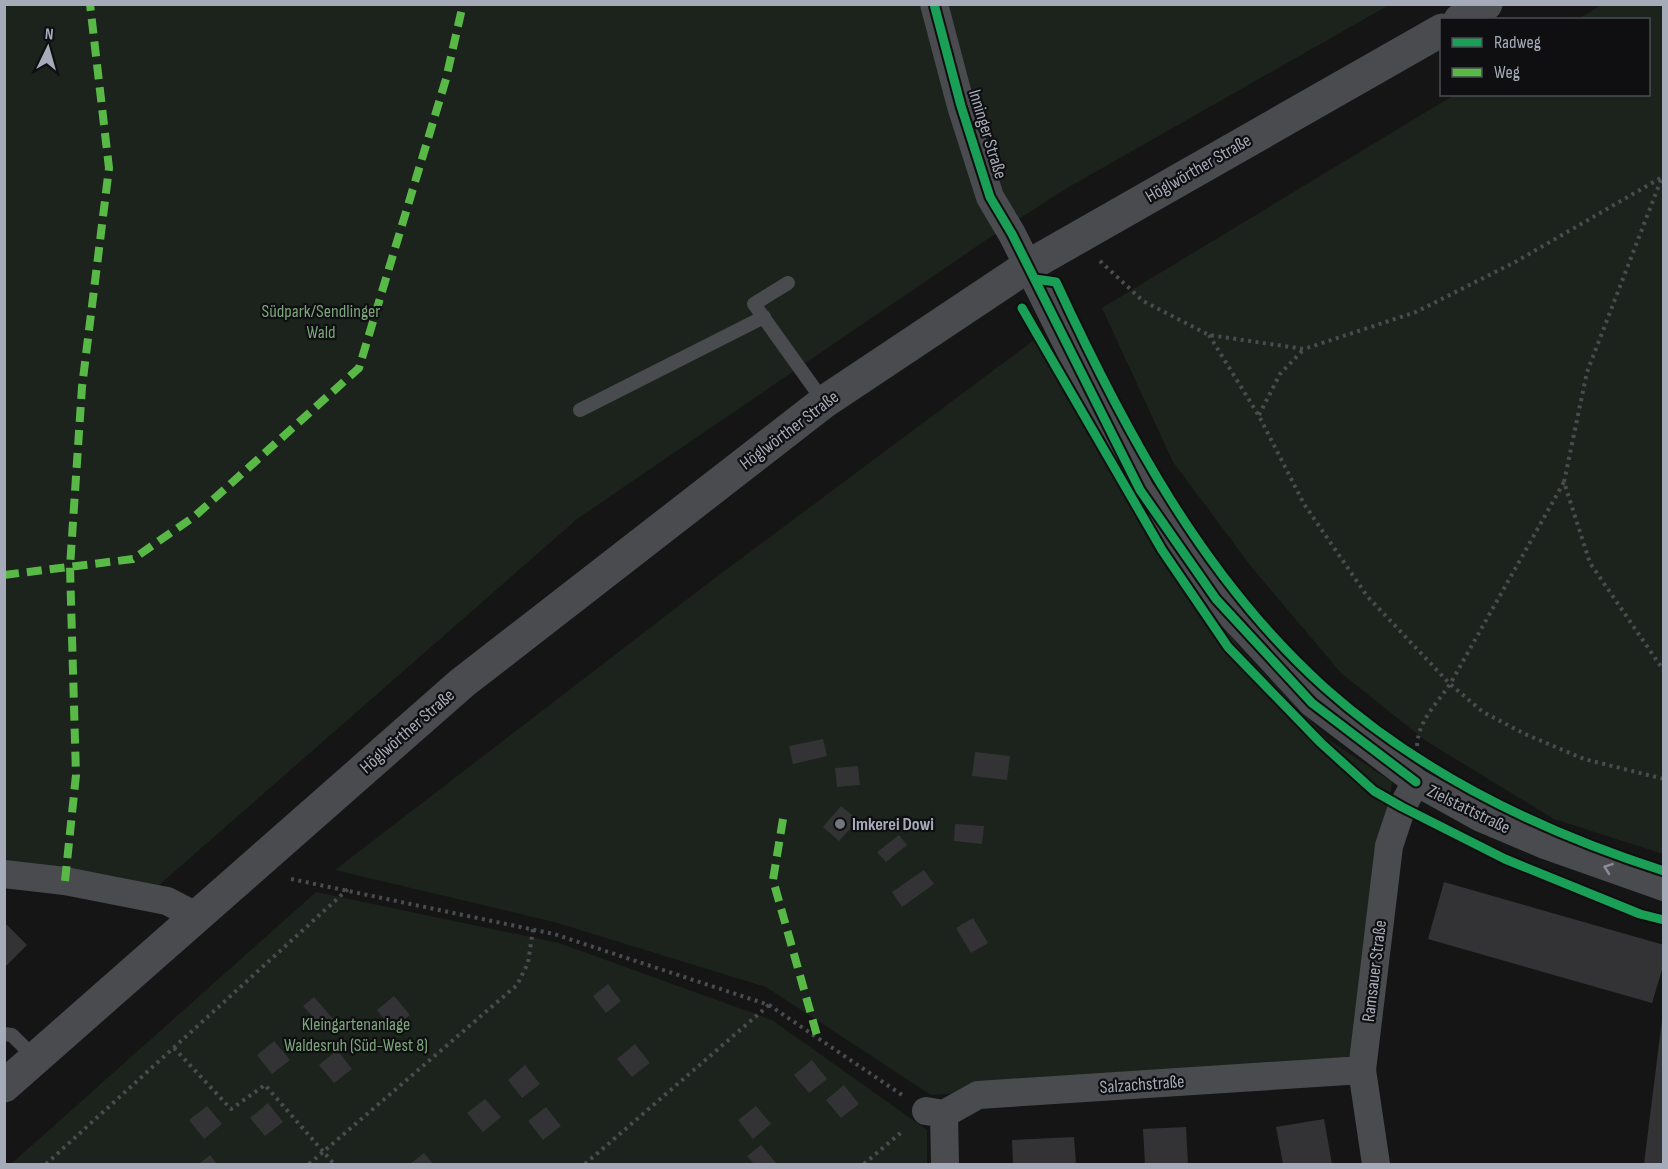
<svg xmlns="http://www.w3.org/2000/svg" width="1668" height="1169" font-family="'Sofia Sans Condensed',sans-serif">
  <style>
    .green { fill: #1b231c }
    .building { fill: #333335 }
    .lines { fill: none; stroke-linecap: round; stroke-linejoin: round }
    .path { stroke: #4b4c50; stroke-width: 4; stroke-dasharray: 3 4.5; stroke-linecap: butt }
    .service { stroke: #494b4e; stroke-width: 14 }
    .minor { stroke: #494b4e; stroke-width: 28 }
    .tertiary { stroke: #494b4e; stroke-width: 33 }
    .quiet { stroke: #58b947; stroke-width: 8; stroke-dasharray: 15 8; stroke-linecap: butt }
    .cycleway-casing { stroke: #0f0f11; stroke-width: 13 }
    .cycleway { stroke: #1a9f57; stroke-width: 9 }
    .oneway { stroke: #898e98 }
    .poi-dot { fill: #73767f; stroke: #0f0f11; stroke-width: 2 }
    .labels { text-anchor: middle; stroke-width: 4.5; stroke-linejoin: round; paint-order: stroke }
    .street-label { font-size: 18px; fill: #a5abb8; stroke: #0f0f11 }
    .park-label { font-size: 18px; fill: #7aa57b; stroke: #0f0f11 }
    .poi-label { font-size: 18px; font-weight: bold; fill: #a5abb8; stroke: #0f0f11; text-anchor: start }
  </style>
  <rect width="100%" height="100%" fill="#151515"/>
  <!-- green -->
  <path class="green" d="M1603,4L1663,5V854L1554,819L1426,741L1341,673L1253,569L1173,462L1102,308L1454,95L1648,94V20L1578,19Z
    M5,5H1389L1069,187L992,236L577,519L150,893L5,870Z
    M1038,337L1117,474L1241,650L1329,740L1392,782L1357,1065L931,1095L766,987L554,922L335,870L707,584Z
    M316,892L559,943L772,1020L927,1130V1164H11Z"/>
  <!-- building -->
  <path class="building" d="M823,739L827,756L793,764L789,746Z
    M975,752L1010,756L1007,780L972,776Z
    M858,766L860,785L837,787L835,768Z
    M841,806L858,820L839,841L823,827Z
    M955,824L984,826L982,844L954,841Z
    M899,835L907,845L886,862L877,852Z
    M924,870L934,884L902,907L892,892Z
    M1444,882L1664,945V963L1652,1003L1428,939Z
    M973,918L988,943L971,953L956,928Z
    M5,923L27,945L5,967Z
    M608,984L621,1001L606,1013L593,996Z
    M394,996L410,1015L392,1029L377,1010Z
    M314,997L334,1020L324,1029L303,1006Z
    M1662,1020L1664,1164H1644Z
    M274,1041L290,1060L272,1074L257,1055Z
    M635,1044L650,1063L632,1077L617,1059Z
    M337,1050L352,1069L334,1083L319,1065Z
    M812,1060L827,1079L809,1093L794,1075Z
    M525,1065L540,1084L522,1098L508,1080Z
    M844,1085L859,1104L841,1118L826,1100Z
    M485,1099L501,1117L483,1132L467,1113Z
    M268,1103L283,1122L265,1136L250,1118Z
    M207,1106L222,1124L204,1139L189,1120Z
    M756,1106L771,1124L753,1139L738,1120Z
    M546,1107L561,1126L543,1140L528,1121Z
    M1324,1119L1332,1164H1283L1276,1127Z
    M1186,1127L1188,1164H1145L1143,1129Z
    M1074,1137L1076,1164H1013L1012,1140Z
    M761,1145L776,1163L775,1164H754L747,1156Z
    M424,1153L433,1164H410Z
    M210,1155L217,1164H199Z"/>
  <g class="lines">
    <!-- path -->
    <path class="path" d="M1661,180L1587,372L1564,482L1590,563L1664,671
      M1100,261L1143,301L1209,335L1304,349L1416,312L1517,261L1664,176
      M1209,335L1259,416L1304,504L1367,596L1450,684L1483,712L1525,734L1584,759L1664,779
      M1259,415L1280,374L1304,349
      M1417,746C1419,717 1439,703 1453,679C1490,613 1527,548 1564,482
      M291,879L554,934L769,1005L902,1095
      M174,1048L231,1109L265,1085L334,1164
      M46,1164L348,889
      M309,1164L517,985L528,963L533,929
      M585,1164L769,1005
      M864,1164L904,1130"/>
    <!-- service -->
    <path class="service" d="M788,283L754,304L824,402
      M580,410L764,317
      M4,1034L12,1035L35,1058"/>
    <!-- minor -->
    <path class="minor" d="M934,4L961,106L990,197L1012,234L1140,490L1216,599L1312,703L1416,782L1479,817L1545,845L1664,887
      M4,874L65,881L167,901L196,916
      M926,1111L944,1114L978,1095L1362,1070
      M944,1114L945,1164
      M1376,1164L1362,1070L1389,846L1402,807L1416,782"/>
    <!-- tertiary -->
    <path class="tertiary" d="M1460,20L1486,4
      M4,1086L462,683L824,402L1028,266L1442,30"/>
    <!-- quiet -->
    <path class="quiet" d="M4,575L133,559L195,516L359,368L446,79L463,4
      M783,819L773,880L818,1039
      M65,881L76,775L70,567L82,387L109,168L90,4"/>
    <!-- cycleway casing -->
    <g class="cycleway-casing">
      <path id="cycleway" d="M934,4L961,106L990,197L1012,234L1140,490L1216,599L1312,703L1416,782
        M1035,279L1056,282C1124,429 1202,577 1324,687C1420,773 1542,832 1664,871
        M1022,308L1162,550L1228,647L1321,743L1374,791L1402,807L1505,859L1640,914L1664,920"/>
    </g>
    <!-- cycleway -->
    <use href="#cycleway" class="cycleway"/>
  </g>
  <!-- one-way arrows -->
  <defs><path id="oneway-chevron" d="M-2-3.5L2.5 0L-2 3.5" fill="none" stroke-width="1.6" stroke-linecap="round" stroke-linejoin="round" transform="scale(1.5)"/></defs>
  <use class="oneway" href="#oneway-chevron" transform="translate(1608 868) rotate(-160)"/>
  <!-- markers -->
  <circle class="poi-dot" cx="840" cy="824" r="6"/>
  <g class="labels">
    <!-- street labels -->
    <g class="street-label">
      <text transform="translate(988 134) rotate(73)" y="6">Inninger Straße</text>
      <text transform="translate(1198 168) rotate(-30)" y="6">Höglwörther Straße</text>
      <text transform="translate(789 430) rotate(-37)" y="6">Höglwörther Straße</text>
      <text transform="translate(407 731) rotate(-41)" y="6">Höglwörther Straße</text>
      <text transform="translate(1469 809) rotate(26)" y="6">Zielstattstraße</text>
      <text transform="translate(1374 971) rotate(-83)" y="6">Ramsauer Straße</text>
      <text transform="translate(1142 1084) rotate(-4)" y="6">Salzachstraße</text>
    </g>
    <!-- park labels -->
    <g class="park-label">
      <text x="321" y="317">Südpark/Sendlinger<tspan x="321" dy="21">Wald</tspan></text>
      <text x="356" y="1030">Kleingartenanlage<tspan x="356" dy="21">Waldesruh (Süd-West 8)</tspan></text>
    </g>
    <!-- poi labels -->
    <g class="poi-label">
      <text x="852" y="830">Imkerei Dowi</text>
    </g>
  </g>
  <!-- border -->
  <rect width="1668" height="1169" fill="none" stroke="#a5abb8" stroke-width="12"/>
  <!-- legend -->
  <rect x="1440" y="18" width="210" height="78" fill="#0f0f11" stroke="#4b4d54" stroke-width="1.5"/>
  <rect x="1452" y="38" width="30" height="9" fill="#1a9f57" stroke="#4b4d54" stroke-width="1.5"/>
  <text x="1494" y="48" font-size="18" fill="#a5abb8">Radweg</text>
  <rect x="1452" y="68" width="30" height="9" fill="#58b947" stroke="#4b4d54" stroke-width="1.5"/>
  <text x="1494" y="78" font-size="18" fill="#a5abb8">Weg</text>
  <!-- north arrow -->
  <g transform="translate(48 48) rotate(5)" stroke="#0f0f11" stroke-width="4.5" paint-order="stroke">
  <path d="M0-4.5L10 22L0 15L-10 22Z" fill="#a5abb8"/>
  <text y="-9" font-size="16" font-weight="bold" text-anchor="middle" fill="#a5abb8">N</text>
  </g>
</svg>
